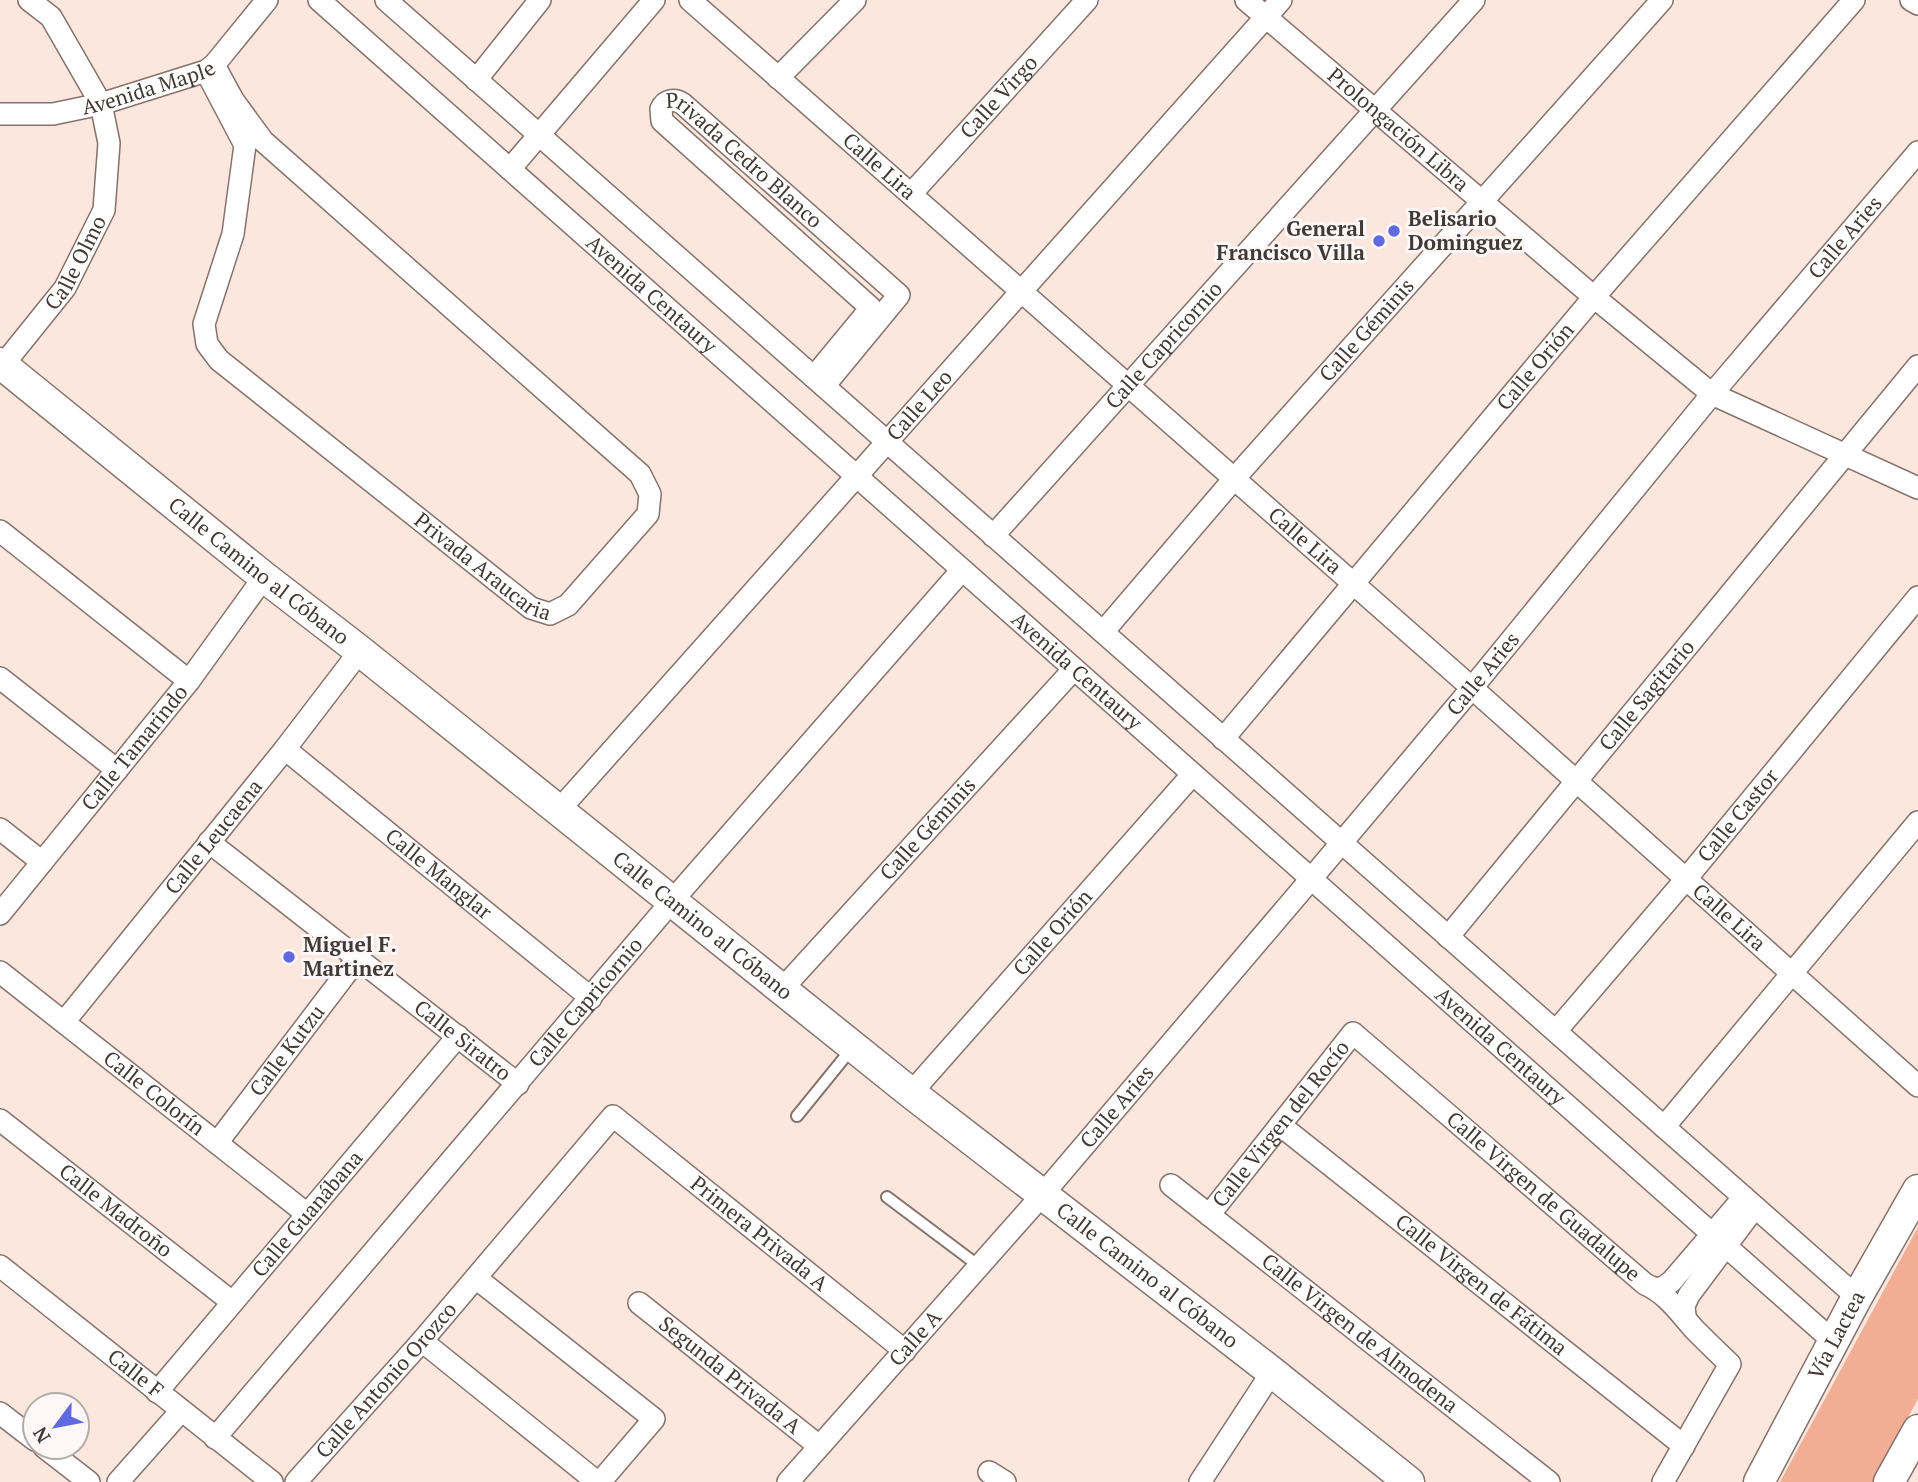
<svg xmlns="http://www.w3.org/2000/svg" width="1918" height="1482" font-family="'PT Serif',serif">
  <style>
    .green { fill: #f2ae94 }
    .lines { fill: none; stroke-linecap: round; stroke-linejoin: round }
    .lane-casing { stroke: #85726b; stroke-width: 14 }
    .street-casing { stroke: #85726b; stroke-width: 24 }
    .secondary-casing { stroke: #85726b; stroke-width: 33 }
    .lane { stroke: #fff; stroke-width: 10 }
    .street { stroke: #fff; stroke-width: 21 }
    .secondary { stroke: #fff; stroke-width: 30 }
    .poi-dot { fill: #6169e1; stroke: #fdf8f7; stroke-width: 2.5 }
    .labels { text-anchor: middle; stroke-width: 6; stroke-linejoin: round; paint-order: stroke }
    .street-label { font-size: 21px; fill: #413935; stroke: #fdf8f7 }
    .poi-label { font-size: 21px; font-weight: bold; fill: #413935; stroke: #fdf8f7; text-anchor: start }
  </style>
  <rect width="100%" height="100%" fill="#fce7df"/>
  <!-- green -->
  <path class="green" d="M1918,1227V1399L1873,1482H1780Z"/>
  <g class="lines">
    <!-- lane casing -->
    <g class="lane-casing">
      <path id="lane" d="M797,1116L853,1047
        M887,1197L979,1266"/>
    </g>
    <!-- street casing -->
    <g class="street-casing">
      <g id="street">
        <path id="s1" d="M319,0L1833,1341"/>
        <path d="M386,0L1857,1297"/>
        <path id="s2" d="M690,0L1472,688L1918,1086"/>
        <path id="s3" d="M1246,0L1594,297L1712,394L1918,488"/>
        <path d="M1911,0L1918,4"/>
        <path id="s4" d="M206,71L245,145L233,234L204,324L207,344L219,360L531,608L550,614L568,605L648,514L650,494L640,474L263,141L233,100L214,65"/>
        <path d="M778,78L855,0"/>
        <path d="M476,80L540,0"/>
        <path id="s5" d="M0,114H53L101,104L206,71L214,65L267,0"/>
        <path d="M510,169L654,0"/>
        <path id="s6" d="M911,194L1087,0"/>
        <path id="s7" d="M3,365L65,288L104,210L109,143L101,104L51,17L29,0"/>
        <path id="s8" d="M814,377L871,308L662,121L661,109C665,100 674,98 683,104L899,295L824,386"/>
        <path d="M0,531L189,681"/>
        <path id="s9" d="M993,536L1474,0"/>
        <path id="s10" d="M1103,632L1233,480L1662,0"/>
        <path d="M0,678L117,770"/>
        <path id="s11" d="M1223,739L1594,297L1854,0"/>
        <path id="s12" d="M285,749L591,998"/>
        <path id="s13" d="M559,810L1281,0"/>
        <path d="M0,829L42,862"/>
        <path id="s14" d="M209,842L518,1084"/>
        <path id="s15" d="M0,914L189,681L264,577"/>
        <path id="s16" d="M1448,937L1918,366"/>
        <path id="s17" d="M0,972L307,1214"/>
        <path id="s18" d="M783,988L1074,669"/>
        <path id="s19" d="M64,1022L285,749L360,651"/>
        <path id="s20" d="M1556,1031L1686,879L1918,597"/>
        <path id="s21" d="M911,1093L1193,774"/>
        <path id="s22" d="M0,1120L232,1302"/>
        <path id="s23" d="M1280,1125L1684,1446"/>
        <path d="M1664,1127L1918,822"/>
        <path id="s24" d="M217,1143L357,959"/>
        <path id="s25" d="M1171,1185L1549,1482"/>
        <path id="s26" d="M1209,1215L1353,1033L1645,1284C1666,1293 1679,1312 1694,1329C1706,1341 1718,1353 1730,1364L1663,1482"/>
        <path id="s27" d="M0,1266L272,1482"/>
        <path d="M476,1278L654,1419L600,1482"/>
        <path d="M1655,1289L1664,1287L1672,1281L1744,1197"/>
        <path id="s28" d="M639,1303L819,1446"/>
        <path d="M1685,1316L1684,1306L1689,1295L1755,1207"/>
        <path d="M422,1341L597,1482"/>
        <path id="s29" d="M157,1392L458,1036"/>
        <path d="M0,1413L35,1440"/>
        <path id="s30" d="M215,1438L672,901L962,570"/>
        <path d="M44,1447L89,1482"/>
        <path d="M989,1472L1005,1482"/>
        <path d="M118,1482L181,1411"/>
        <path id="s31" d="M296,1482L422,1341L613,1116L905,1351"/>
        <path id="s32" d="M788,1482L1043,1194L1311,879L1472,688L1712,394L1918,152"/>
        <path d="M1200,1482L1272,1372"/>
      </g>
    </g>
    <!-- secondary casing -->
    <g class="secondary-casing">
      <g id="secondary">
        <path id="s33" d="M0,363L264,577L360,651L911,1093L1272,1372L1409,1482"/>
        <path id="s34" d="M1759,1482L1857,1297L1918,1190"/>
        <path d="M1889,1482L1918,1430"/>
      </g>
    </g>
    <!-- lane -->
    <use href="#lane" class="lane"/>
    <!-- street -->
    <use href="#street" class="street"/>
    <!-- secondary -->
    <use href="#secondary" class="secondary"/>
  </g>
  <!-- markers -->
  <g class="poi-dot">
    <circle cx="1394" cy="231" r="7"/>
    <circle cx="1379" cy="241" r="7"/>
    <circle cx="289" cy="957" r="7"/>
  </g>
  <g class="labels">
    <!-- street labels -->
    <g class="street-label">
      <text dy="7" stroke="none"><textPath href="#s5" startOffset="152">Avenida Maple</textPath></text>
      <text dy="7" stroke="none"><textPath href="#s6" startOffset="131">Calle Virgo</textPath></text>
      <text dy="7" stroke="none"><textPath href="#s3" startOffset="200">Prolongación Libra</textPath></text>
      <text dy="7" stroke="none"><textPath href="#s2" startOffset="252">Calle Lira</textPath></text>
      <text dy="7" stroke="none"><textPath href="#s8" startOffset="490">Privada Cedro Blanco</textPath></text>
      <text dy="7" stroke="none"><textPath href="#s32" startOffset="1633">Calle Aries</textPath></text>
      <text dy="7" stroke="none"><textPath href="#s7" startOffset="126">Calle Olmo</textPath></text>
      <text dy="7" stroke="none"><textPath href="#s1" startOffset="444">Avenida Centaury</textPath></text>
      <text dy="7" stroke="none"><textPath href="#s10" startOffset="401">Calle Géminis</textPath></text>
      <text dy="7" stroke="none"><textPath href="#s9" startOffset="256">Calle Capricornio</textPath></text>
      <text dy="7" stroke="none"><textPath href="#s11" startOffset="486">Calle Orión</textPath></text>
      <text dy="7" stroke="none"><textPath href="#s13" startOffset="542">Calle Leo</textPath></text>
      <text dy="7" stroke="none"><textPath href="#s2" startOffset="819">Calle Lira</textPath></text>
      <text dy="7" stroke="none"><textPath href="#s4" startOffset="644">Privada Araucaria</textPath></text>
      <text dy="7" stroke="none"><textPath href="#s33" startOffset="332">Calle Camino al Cóbano</textPath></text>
      <text dy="7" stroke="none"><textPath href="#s1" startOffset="1012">Avenida Centaury</textPath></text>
      <text dy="7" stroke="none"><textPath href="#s32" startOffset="1066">Calle Aries</textPath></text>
      <text dy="7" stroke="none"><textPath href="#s16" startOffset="313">Calle Sagitario</textPath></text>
      <text dy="7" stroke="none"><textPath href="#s15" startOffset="214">Calle Tamarindo</textPath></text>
      <text dy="7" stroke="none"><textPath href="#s20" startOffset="282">Calle Castor</textPath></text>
      <text dy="7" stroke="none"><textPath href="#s18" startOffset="215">Calle Géminis</textPath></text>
      <text dy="7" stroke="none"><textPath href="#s19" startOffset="238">Calle Leucaena</textPath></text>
      <text dy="7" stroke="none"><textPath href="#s12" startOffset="198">Calle Manglar</textPath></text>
      <text dy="7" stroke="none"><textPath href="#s2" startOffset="1386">Calle Lira</textPath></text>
      <text dy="7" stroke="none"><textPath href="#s33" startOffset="900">Calle Camino al Cóbano</textPath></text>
      <text dy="7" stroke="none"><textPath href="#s21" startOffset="214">Calle Orión</textPath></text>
      <text dy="7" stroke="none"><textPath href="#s30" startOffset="572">Calle Capricornio</textPath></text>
      <text dy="7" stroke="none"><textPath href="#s14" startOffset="322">Calle Siratro</textPath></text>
      <text dy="7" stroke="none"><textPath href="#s1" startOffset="1578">Avenida Centaury</textPath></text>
      <text dy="7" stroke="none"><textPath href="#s24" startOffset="116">Calle Kutzu</textPath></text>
      <text dy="7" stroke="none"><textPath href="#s17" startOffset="196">Calle Colorín</textPath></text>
      <text dy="7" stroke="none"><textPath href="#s32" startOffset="499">Calle Aries</textPath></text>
      <text dy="7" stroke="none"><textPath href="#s26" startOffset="116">Calle Virgen del Rocío</textPath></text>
      <text dy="7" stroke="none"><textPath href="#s26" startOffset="483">Calle Virgen de Guadalupe</textPath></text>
      <text dy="7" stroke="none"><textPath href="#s22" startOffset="147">Calle Madroño</textPath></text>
      <text dy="7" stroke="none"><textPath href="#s29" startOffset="233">Calle Guanábana</textPath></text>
      <text dy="7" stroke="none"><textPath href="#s31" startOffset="672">Primera Privada A</textPath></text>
      <text dy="7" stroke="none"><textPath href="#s33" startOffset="1466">Calle Camino al Cóbano</textPath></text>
      <text dy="7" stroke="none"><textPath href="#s23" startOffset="257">Calle Virgen de Fátima</textPath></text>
      <text dy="7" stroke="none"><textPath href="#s25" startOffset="240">Calle Virgen de Almodena</textPath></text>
      <text dy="7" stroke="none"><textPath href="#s34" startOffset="166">Vía Lactea</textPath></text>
      <text dy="7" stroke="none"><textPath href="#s32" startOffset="192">Calle A</textPath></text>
      <text dy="7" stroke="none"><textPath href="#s28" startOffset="116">Segunda Privada A</textPath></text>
      <text dy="7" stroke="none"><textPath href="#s27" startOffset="173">Calle F</textPath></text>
      <text dy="7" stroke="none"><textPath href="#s31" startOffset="136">Calle Antonio Orozco</textPath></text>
    </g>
    <!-- poi labels -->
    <g class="poi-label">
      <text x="1408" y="226">Belisario<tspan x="1408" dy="24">Dominguez</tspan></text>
      <text x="1365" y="236" text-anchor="end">General<tspan x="1365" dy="24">Francisco Villa</tspan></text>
      <text x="303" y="952">Miguel F.<tspan x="303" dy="24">Martinez</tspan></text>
    </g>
  </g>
  <!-- north arrow -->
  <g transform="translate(56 1426) rotate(238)"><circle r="33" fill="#fdf8f7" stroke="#b2aca9" stroke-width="2"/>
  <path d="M0-5L12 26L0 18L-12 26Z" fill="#6169e1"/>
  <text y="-10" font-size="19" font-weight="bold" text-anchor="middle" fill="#413935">N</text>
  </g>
</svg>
